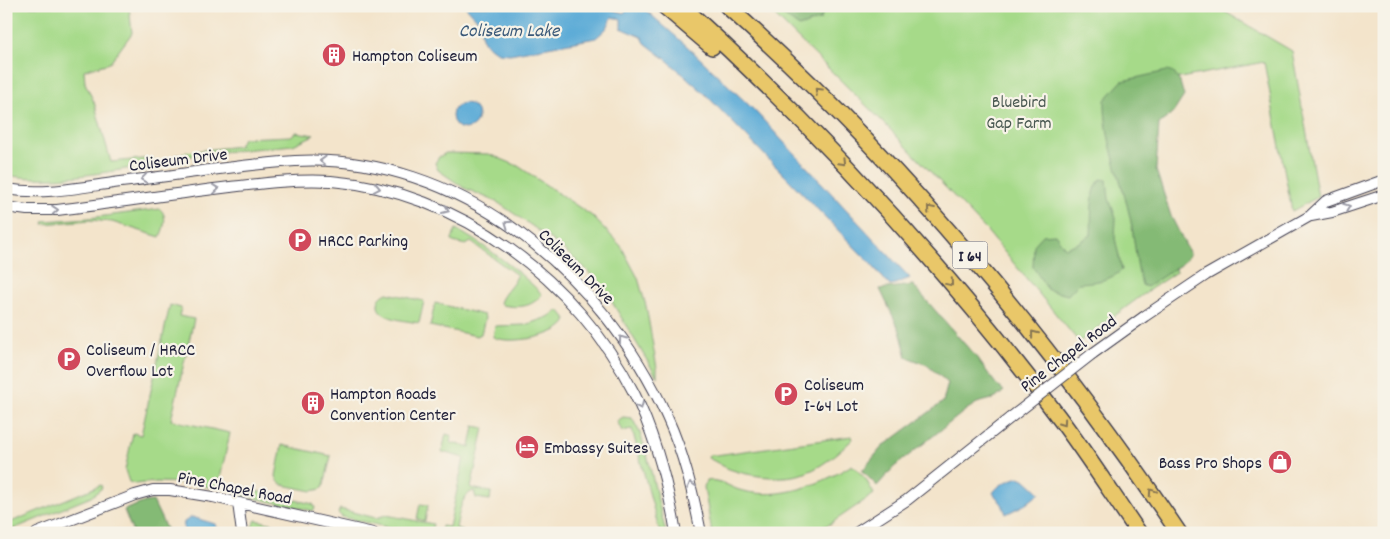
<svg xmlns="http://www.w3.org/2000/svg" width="1390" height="539" font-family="Dekko,sans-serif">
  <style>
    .green { fill: #a6da89; stroke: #647e62 }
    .forest { fill: #84ba75; stroke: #536e58 }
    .water { fill: #5dacd7; stroke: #406789 }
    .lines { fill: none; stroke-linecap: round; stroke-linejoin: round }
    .tertiary-casing { stroke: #413f51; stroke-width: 12 }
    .motorway-casing { stroke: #413f51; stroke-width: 18 }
    .tertiary { stroke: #fff; stroke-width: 10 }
    .motorway { stroke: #e9c769; stroke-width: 15 }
    .tertiary-bridge-casing { stroke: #413f51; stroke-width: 12; stroke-linecap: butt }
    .tertiary-bridge { stroke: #fff; stroke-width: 10 }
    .oneway { stroke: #867452 }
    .oneway2 { stroke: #9c9ca7 }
    .labels { text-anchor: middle; stroke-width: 4.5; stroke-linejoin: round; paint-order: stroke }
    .shield { fill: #f7f3e8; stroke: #62616f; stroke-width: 1 }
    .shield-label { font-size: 16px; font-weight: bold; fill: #22223b }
    .poi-label { font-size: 18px; fill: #22223b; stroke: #f7f3e8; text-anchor: start }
    .park-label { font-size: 18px; fill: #4a5952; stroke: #f7f3e8 }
    .street-label { font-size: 18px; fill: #22223b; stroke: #f7f3e8 }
    .water-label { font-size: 19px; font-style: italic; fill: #3a5979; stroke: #f7f3e8 }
  </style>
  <rect width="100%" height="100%" fill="#f7f3e8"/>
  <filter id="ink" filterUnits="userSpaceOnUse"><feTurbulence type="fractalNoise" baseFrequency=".02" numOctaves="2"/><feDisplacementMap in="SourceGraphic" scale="10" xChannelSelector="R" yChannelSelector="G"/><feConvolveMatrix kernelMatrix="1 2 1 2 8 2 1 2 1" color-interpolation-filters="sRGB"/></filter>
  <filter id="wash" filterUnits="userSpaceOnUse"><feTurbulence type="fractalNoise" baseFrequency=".0096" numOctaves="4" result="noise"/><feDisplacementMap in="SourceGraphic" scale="20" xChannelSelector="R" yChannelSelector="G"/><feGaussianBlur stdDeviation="1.12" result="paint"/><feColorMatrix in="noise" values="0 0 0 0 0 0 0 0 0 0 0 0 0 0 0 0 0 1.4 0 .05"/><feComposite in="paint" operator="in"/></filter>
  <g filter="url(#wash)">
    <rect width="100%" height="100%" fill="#f3e4cb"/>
    <!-- green -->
    <path class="green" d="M6,6H129L132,33L110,63L84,70L85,83L94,102L111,162L153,158L154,163L151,165C104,172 53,184 6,175Z
      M765,6H1215L1292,51L1318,197L1292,211L1264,62L1123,89L1176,272L1152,288L1079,342L987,231L884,123Z
      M296,132L314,135L293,145L193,155L184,160L177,161L176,155L187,152L239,146L243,138L291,136Z
      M446,153L489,154L518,166L592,216L621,246L638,278L646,306L657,368V377L609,297L587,270L561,247L532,226L497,202L464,188L438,170L435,163L439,157Z
      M160,209C168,216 164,228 160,237L112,222L90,220L43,224L44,221L89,218Z
      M456,229C487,247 516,268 542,294C532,308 518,308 502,305L500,303C503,292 515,285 517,275L471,242L466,245L453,242L452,240Z
      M387,293L424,301L419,323C408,321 378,319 378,305C378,299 381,296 387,293Z
      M435,303L484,315L485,318L481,334L477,336L430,326Z
      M170,305L181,308L179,316L194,319L171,420L230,433L219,483L214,488L188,483L157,482L135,484L129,482L125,470L133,433L141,435Z
      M559,310L567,320C561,337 508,345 493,337L495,326L525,325L548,317Z
      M623,417L632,418L640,433L647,455L666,533H660L632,429L622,431L617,421Z
      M474,426L484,428L471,488L491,492L490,500L476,498L474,491C460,495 459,516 456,528L463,530L462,533H441L442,526L449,527L464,458L442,452L446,434L452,436L451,443L470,447Z
      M852,436L853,439C838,453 820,470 798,475C777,480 749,476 729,469C722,466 715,461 708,458L709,455H716Z
      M282,445L331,456L324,485L321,489L312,491L283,485L278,481L276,476Z
      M852,465L865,478L874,494L830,524L809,533H712L704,487L706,481C721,478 729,488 743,491C781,500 820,485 852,465Z
      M101,485L102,488L91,497L6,532V524Z
      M238,487L313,504L315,508L313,511L241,495L235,490Z
      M420,504L428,505L425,521L417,519Z
      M340,509L376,518L386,515L433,524L431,533H413L342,517L338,513Z
      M256,520L316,533H251V528Z"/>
    <!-- forest -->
    <path class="forest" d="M771,6H824L821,19L799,27Z
      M1167,71L1174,73L1180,82L1184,96L1173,113L1159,124L1156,170L1171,216L1190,254L1183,263L1147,287L1142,285C1135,262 1135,237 1129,213C1120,175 1104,139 1105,100L1122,81Z
      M1101,179L1107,180L1109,199L1116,218L1115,238L1122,270C1110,281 1095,282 1079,283L1068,295L1048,290L1033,267L1034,245L1043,235L1055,234L1065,248L1078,243L1091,235C1092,218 1089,192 1101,179Z
      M913,285L977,358L996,384L1004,391L996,398L977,403L966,410L894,467L877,486L862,471L882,447L943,402L948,383L927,365L907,357L900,331L880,289Z
      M153,501L168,533H133L124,510L145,502Z"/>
    <!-- water -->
    <path class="water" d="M465,6H607L613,10L624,13L629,6H641L688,47L754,110L910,278L890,286L870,263L704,93L668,61L645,43L642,37L621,28V19L612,17L607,28L596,38L510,54L498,53L485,43L482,38L479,21Z
      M452 116a13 13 0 1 1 26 0a13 13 0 1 1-26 0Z
      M1019,477L1026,480L1040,493L1026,504L1006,514L1002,504L993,493C998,484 1010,480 1019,477Z
      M192,517L215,524L219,533H183L184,522Z"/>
  </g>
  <g filter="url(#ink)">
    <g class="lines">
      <!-- tertiary casing -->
      <g class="tertiary-casing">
        <path id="tertiary" d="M6,189C42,195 77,188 113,183C173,176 234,165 295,161C459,152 603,274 667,417C684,454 693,493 701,533
          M6,207L27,210H57C115,203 172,194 230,187C264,183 297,179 331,181C459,191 577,280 634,393C656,437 668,485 676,533
          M1311,216L1332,212L1384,195
          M1092,354L1145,316L1206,275L1310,216L1326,201L1384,180
          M238,503L242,533
          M37,533L135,495L153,490H170L213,497L373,533
          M856,533L907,500L1010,418"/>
      </g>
      <!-- motorway casing -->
      <g class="motorway-casing">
        <path id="motorway" d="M664,6L712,47
          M682,6C820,131 945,266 1057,415C1086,453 1112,494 1139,533
          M727,6C901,161 1049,340 1179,533"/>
      </g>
      <!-- tertiary -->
      <use href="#tertiary" class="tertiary"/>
      <!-- motorway -->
      <use href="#motorway" class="motorway"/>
      <!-- tertiary-bridge casing -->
      <g class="tertiary-bridge-casing">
        <path id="tertiary-bridge" d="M1010,418L1092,354"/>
      </g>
      <!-- tertiary-bridge -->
      <use href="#tertiary-bridge" class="tertiary-bridge"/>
    </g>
    <!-- one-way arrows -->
    <defs><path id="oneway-chevron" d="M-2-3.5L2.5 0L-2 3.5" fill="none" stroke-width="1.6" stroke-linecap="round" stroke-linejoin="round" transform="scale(1.25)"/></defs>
    <g class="oneway">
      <use href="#oneway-chevron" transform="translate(818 91) rotate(-136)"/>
      <use href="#oneway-chevron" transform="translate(843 162) rotate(46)"/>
      <use href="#oneway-chevron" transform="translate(930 209) rotate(-131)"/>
      <use href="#oneway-chevron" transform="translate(950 283) rotate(50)"/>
      <use href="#oneway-chevron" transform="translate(1034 334) rotate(-128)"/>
      <use href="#oneway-chevron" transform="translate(1063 423) rotate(55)"/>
      <use href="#oneway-chevron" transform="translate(1152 492) rotate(-124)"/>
    </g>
    <g class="oneway2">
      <use href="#oneway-chevron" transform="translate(323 161) rotate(-178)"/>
      <use href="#oneway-chevron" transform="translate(144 179) rotate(173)"/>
      <use href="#oneway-chevron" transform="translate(377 188) rotate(11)"/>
      <use href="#oneway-chevron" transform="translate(216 189) rotate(-7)"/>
      <use href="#oneway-chevron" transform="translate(1347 207) rotate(-21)"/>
      <use href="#oneway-chevron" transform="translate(55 210) rotate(-4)"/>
      <use href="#oneway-chevron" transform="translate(446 210) rotate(24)"/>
      <use href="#oneway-chevron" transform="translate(508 224) rotate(-145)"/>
      <use href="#oneway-chevron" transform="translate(622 339) rotate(-126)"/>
      <use href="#oneway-chevron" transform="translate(640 406) rotate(66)"/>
      <use href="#oneway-chevron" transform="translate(691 485) rotate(-106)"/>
    </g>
  </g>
  <!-- icons -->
  <defs>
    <g id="building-disc" transform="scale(1.25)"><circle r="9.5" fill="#d1495b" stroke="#f7f3e8"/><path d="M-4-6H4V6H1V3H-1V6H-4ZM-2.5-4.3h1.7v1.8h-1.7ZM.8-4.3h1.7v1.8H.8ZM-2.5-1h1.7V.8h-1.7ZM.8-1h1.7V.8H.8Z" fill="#fff"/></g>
    <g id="parking-disc" transform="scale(1.25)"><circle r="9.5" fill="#d1495b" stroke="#f7f3e8"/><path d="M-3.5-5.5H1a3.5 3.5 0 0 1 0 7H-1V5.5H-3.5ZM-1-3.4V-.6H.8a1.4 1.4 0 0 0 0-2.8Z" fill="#fff"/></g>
    <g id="hotel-disc" transform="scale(1.25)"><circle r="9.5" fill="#d1495b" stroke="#f7f3e8"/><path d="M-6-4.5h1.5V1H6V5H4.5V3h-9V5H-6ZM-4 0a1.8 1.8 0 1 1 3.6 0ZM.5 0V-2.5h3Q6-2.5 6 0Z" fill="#fff"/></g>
    <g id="shop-disc" transform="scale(1.25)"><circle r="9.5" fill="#d1495b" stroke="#f7f3e8"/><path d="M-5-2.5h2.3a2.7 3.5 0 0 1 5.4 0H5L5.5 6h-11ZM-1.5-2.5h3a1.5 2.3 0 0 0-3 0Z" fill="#fff"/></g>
  </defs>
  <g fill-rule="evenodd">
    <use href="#building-disc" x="334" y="55"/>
    <use href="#parking-disc" x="300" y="240"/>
    <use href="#parking-disc" x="69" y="359"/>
    <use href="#parking-disc" x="786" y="394"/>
    <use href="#building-disc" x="313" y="403"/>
    <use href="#hotel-disc" x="527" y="447"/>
    <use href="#shop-disc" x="1280" y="462"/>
  </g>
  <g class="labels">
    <!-- shield labels -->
    <rect class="shield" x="952.5" y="241.5" width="35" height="27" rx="4"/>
    <g class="shield-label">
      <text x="970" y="261">I 64</text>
    </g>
    <!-- poi labels -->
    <g class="poi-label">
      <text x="352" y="61">Hampton Coliseum</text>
      <text x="318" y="246">HRCC Parking</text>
      <text x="86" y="355">Coliseum / HRCC<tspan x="86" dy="21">Overflow Lot</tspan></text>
      <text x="804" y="390">Coliseum<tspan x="804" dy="21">I-64 Lot</tspan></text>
      <text x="330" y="399">Hampton Roads<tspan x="330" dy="21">Convention Center</tspan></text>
      <text x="544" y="453">Embassy Suites</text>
      <text x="1262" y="468" text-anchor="end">Bass Pro Shops</text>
    </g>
    <!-- park labels -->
    <g class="park-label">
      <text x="1019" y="107">Bluebird<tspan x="1019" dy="21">Gap Farm</tspan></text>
    </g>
    <!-- street labels -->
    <g class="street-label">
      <text transform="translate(178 159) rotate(-7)" y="6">Coliseum Drive</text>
      <text transform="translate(577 266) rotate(45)" y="6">Coliseum Drive</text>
      <text transform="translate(1068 353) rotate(-37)" y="6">Pine Chapel Road</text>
      <text transform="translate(235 487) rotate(11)" y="6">Pine Chapel Road</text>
    </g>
    <!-- water labels -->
    <g class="water-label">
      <text x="509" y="36">Coliseum Lake</text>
    </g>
  </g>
  <!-- margin -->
  <rect width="1390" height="539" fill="none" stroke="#f7f3e8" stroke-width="25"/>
</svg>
